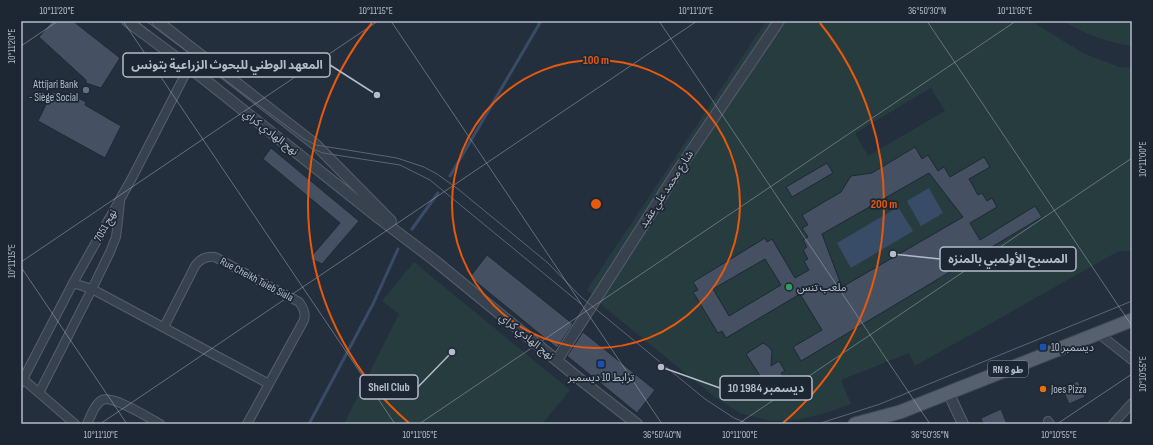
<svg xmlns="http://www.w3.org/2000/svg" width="1153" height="445" font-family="'Sofia Sans Condensed','Noto Sans Arabic',sans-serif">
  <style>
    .green { fill: #263c3f; fill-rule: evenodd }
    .water { fill: #394c67 }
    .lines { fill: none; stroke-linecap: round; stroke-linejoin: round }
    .stream { stroke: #394c67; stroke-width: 3 }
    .building { fill: #455162; stroke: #1f2835; fill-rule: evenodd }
    .minor-casing { stroke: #565f6c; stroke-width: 10 }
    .tertiary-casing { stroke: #565f6c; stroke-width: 12 }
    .primary-casing { stroke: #414a57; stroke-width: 15 }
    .minor { stroke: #38414e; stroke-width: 8 }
    .tertiary { stroke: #38414e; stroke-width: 10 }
    .primary { stroke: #56606e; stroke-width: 13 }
    .tram { stroke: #5a6575; stroke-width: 1 }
    .ticks { fill: none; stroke: #b4bcc9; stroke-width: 1; stroke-opacity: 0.45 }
    .ring { fill: none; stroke: #e8590c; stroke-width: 2 }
    .service-dot { fill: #5c6f8a; stroke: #1d2633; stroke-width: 1.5 }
    .leisure-dot { fill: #2e9e5b; stroke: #1d2633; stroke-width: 1.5 }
    .transit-dot { fill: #1a4fb4; stroke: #1d2633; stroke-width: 1.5 }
    .food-dot { fill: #e8710a; stroke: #1d2633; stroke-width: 1.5 }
    .labels { text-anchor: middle; stroke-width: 3.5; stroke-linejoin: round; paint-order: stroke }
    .shield { fill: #1d2633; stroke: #878f9c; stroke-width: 1 }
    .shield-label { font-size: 10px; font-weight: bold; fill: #b4bcc9 }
    .poi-label { font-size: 11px; fill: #b4bcc9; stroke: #1d2633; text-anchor: start }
    .street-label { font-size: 11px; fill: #b4bcc9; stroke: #1d2633 }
    .centre { fill: #e8590c; stroke: #1d2633; stroke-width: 2 }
    .ring-label { font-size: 12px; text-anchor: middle; font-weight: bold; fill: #e8590c; stroke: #1d2633; stroke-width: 3.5; stroke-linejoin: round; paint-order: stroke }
    .leader { fill: none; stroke: #b4bcc9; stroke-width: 1.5 }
    .callout-dot { fill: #b4bcc9; stroke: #1d2633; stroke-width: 1.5 }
    .callout { fill: #1d2633; stroke: #b4bcc9; stroke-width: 1.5 }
    .callout-label { font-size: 12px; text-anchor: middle; font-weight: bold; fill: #b4bcc9 }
    .neatline { fill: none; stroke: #b4bcc9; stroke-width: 1.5 }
    .ticks-label { font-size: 10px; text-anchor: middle; fill: #b4bcc9 }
  </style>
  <rect width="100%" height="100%" fill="#242f3e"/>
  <!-- green -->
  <path class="green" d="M766,21H1031L1083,53L1119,67L1132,68V251H1119L915,366L909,353L841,380L851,404L822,414L797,420L770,421L740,413L716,398L604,307L587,290ZM931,88L945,111L868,156L855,133Z
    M1063,21H1132V46C1108,43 1083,33 1063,21Z
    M414,262L570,390L542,424H344L399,314L382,301Z"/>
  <!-- water -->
  <path class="water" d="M929,188L943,213L921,226L907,201Z
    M898,207L913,231L851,268L837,243Z"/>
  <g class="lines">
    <!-- stream -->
    <path class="stream" d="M450,176L541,21
      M412,229L438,193
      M309,424L373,304L398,249"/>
  </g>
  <!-- building -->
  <path class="building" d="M52,21H73L120,58L101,88L86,83V80L39,37Z
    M52,92L63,94L74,99L76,97L86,102L85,105L121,126L105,158L38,121Z
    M915,147L922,159L928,155L938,171L944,167L950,177L984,157L990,167L969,179L978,195L982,193L987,201L992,198L997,207L970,223L980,240L1035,206L1042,217L801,361L793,347L822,330L800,294L726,338L722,331L718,333L693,292L698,290L693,282L765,238L767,242L772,239L795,278L809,270L804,261L808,259L803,250L807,247L803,240L808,237L802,228L808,225L802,215L841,192L851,176L872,173ZM929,173L963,217L842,287L822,234ZM765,259L781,285L729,316L713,289Z
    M271,148L359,221L322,264L310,258L340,223L263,159Z
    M827,163L833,173L792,197L786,187Z
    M487,255L573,324L557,348L470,277Z
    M583,332L655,390L637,413L567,356Z
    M763,343L768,346L772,351L771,366L779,361L785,371L781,373L788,384L767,397L737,389L740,378L766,385L746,354Z
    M1078,381L1085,397L1069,404L1062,388Z
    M1001,409L1007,424H983L981,418Z"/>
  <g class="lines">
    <!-- minor casing -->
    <g class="minor-casing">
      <path id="minor" d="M73,283L92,289L269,384
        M164,327L195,266C200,259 207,256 215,257L299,302C303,307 306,313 304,320L247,424
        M1098,333L1132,360
        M23,379L75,424
        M21,383L73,283L132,178L189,67
        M39,393L92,289L110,252L116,237L118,221L120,202
        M1048,421L1050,424
        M87,424C91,416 94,405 102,400C113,395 149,418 160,424
        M1113,424L1132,403"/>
    </g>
    <!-- tertiary casing -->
    <g class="tertiary-casing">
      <path id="tertiary" d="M127,21L189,67L380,219L434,260L582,381L637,424
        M157,21L316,145L391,221
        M557,360L679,169L779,21
        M948,392L963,424"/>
    </g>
    <!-- primary casing -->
    <g class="primary-casing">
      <path id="primary" d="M855,424L900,412L1132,320"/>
    </g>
    <!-- minor -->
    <use href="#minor" class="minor"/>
    <!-- tertiary -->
    <use href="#tertiary" class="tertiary"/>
    <!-- primary -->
    <use href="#primary" class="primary"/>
    <!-- tram -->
    <path class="tram" d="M137,21L149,31
      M146,21L304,139L316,145L397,158L424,167L437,174L458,189L548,263L581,297L705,399L734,418L749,424
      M313,149L323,153L400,165L430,180L581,304
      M818,424L880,404L1132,301"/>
  </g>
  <!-- ticks -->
  <path class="ticks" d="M123,21L395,424M391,21L662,424M659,21L930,424M927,21L1132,326M21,46L58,21M21,262L378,21M21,267L127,424M100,424L697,21M419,424L1016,21M738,424L1132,158M1057,424L1132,374"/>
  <!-- distance rings -->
  <g class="ring">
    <circle cx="596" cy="204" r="144"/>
    <path d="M409 423A288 288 0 0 1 372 23M820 23A288 288 0 0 1 783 423"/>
  </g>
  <!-- markers -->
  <circle class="service-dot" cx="86" cy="90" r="4"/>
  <circle class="leisure-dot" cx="789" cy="287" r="4"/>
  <g class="transit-dot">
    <rect x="1039" y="343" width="8" height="8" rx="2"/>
    <rect x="597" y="360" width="8" height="8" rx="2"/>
  </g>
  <circle class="food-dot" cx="1043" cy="389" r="4"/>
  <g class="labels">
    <!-- shield labels -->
    <rect class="shield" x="988" y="361" width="40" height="16" rx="3"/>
    <g class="shield-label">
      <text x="1008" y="373">RN 8 طو</text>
    </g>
    <!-- poi labels -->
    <g class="poi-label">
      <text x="78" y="88" text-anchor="end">Attijari Bank<tspan x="78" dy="13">- Siège Social</tspan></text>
      <text x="797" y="291">ملعب تنس</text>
      <text x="1051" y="351">10 ديسمبر</text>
      <text x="601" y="381" text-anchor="middle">ترابط 10 ديسمبر</text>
      <text x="1051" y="393">Joes Pizza</text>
    </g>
    <!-- street labels -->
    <g class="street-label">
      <text transform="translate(271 132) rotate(38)" y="4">نهج الهادي كراي</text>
      <text transform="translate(666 189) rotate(-57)" y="4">شارع محمد علي عقيد</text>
      <text transform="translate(105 225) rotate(-61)" y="4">نهج 7051</text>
      <text transform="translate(257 279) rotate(28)" y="4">Rue Cheikh Taieb Siala</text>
      <text transform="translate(527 336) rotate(39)" y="4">نهج الهادي كراي</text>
    </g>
  </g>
  <circle cx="596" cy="204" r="6" class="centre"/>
  <g class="ring-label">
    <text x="596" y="64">100 m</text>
    <text x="884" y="208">200 m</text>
  </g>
  <!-- callouts -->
  <path class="leader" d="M377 95L330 65M893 254L940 259M452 352L418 387M661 367L720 388"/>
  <g class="callout-dot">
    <circle cx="377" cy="95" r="4"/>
    <circle cx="893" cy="254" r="4"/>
    <circle cx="452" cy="352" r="4"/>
    <circle cx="661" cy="367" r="4"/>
  </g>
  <g class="callout">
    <rect x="123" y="53" width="207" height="24" rx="4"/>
    <rect x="940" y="247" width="136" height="24" rx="4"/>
    <rect x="360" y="375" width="58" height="24" rx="4"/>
    <rect x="720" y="376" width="92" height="24" rx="4"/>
  </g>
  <g class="callout-label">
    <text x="227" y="69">المعهد الوطني للبحوث الزراعية بتونس</text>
    <text x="1008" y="263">المسبح الأولمبي بالمنزه</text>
    <text x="389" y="391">Shell Club</text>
    <text x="766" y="392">10 ديسمبر 1984</text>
  </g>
  <!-- border -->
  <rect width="1153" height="445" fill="none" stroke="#1d2633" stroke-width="44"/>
  <rect x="22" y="22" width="1109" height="401" class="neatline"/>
  <g class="ticks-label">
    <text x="57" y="14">10°11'20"E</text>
    <text x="376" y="14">10°11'15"E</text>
    <text x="696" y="14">10°11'10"E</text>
    <text x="927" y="14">36°50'30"N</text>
    <text x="1015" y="14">10°11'05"E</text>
    <text transform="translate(11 46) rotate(-90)" y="4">10°11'20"E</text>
    <text transform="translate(1142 159) rotate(-90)" y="4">10°11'00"E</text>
    <text transform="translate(11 261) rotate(-90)" y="4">10°11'15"E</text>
    <text transform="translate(1142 374) rotate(-90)" y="4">10°10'55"E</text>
    <text x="101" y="438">10°11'10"E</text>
    <text x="420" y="438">10°11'05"E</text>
    <text x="662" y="438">36°50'40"N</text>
    <text x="740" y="438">10°11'00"E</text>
    <text x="930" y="438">36°50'35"N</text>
    <text x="1059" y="438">10°10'55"E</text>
  </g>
</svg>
